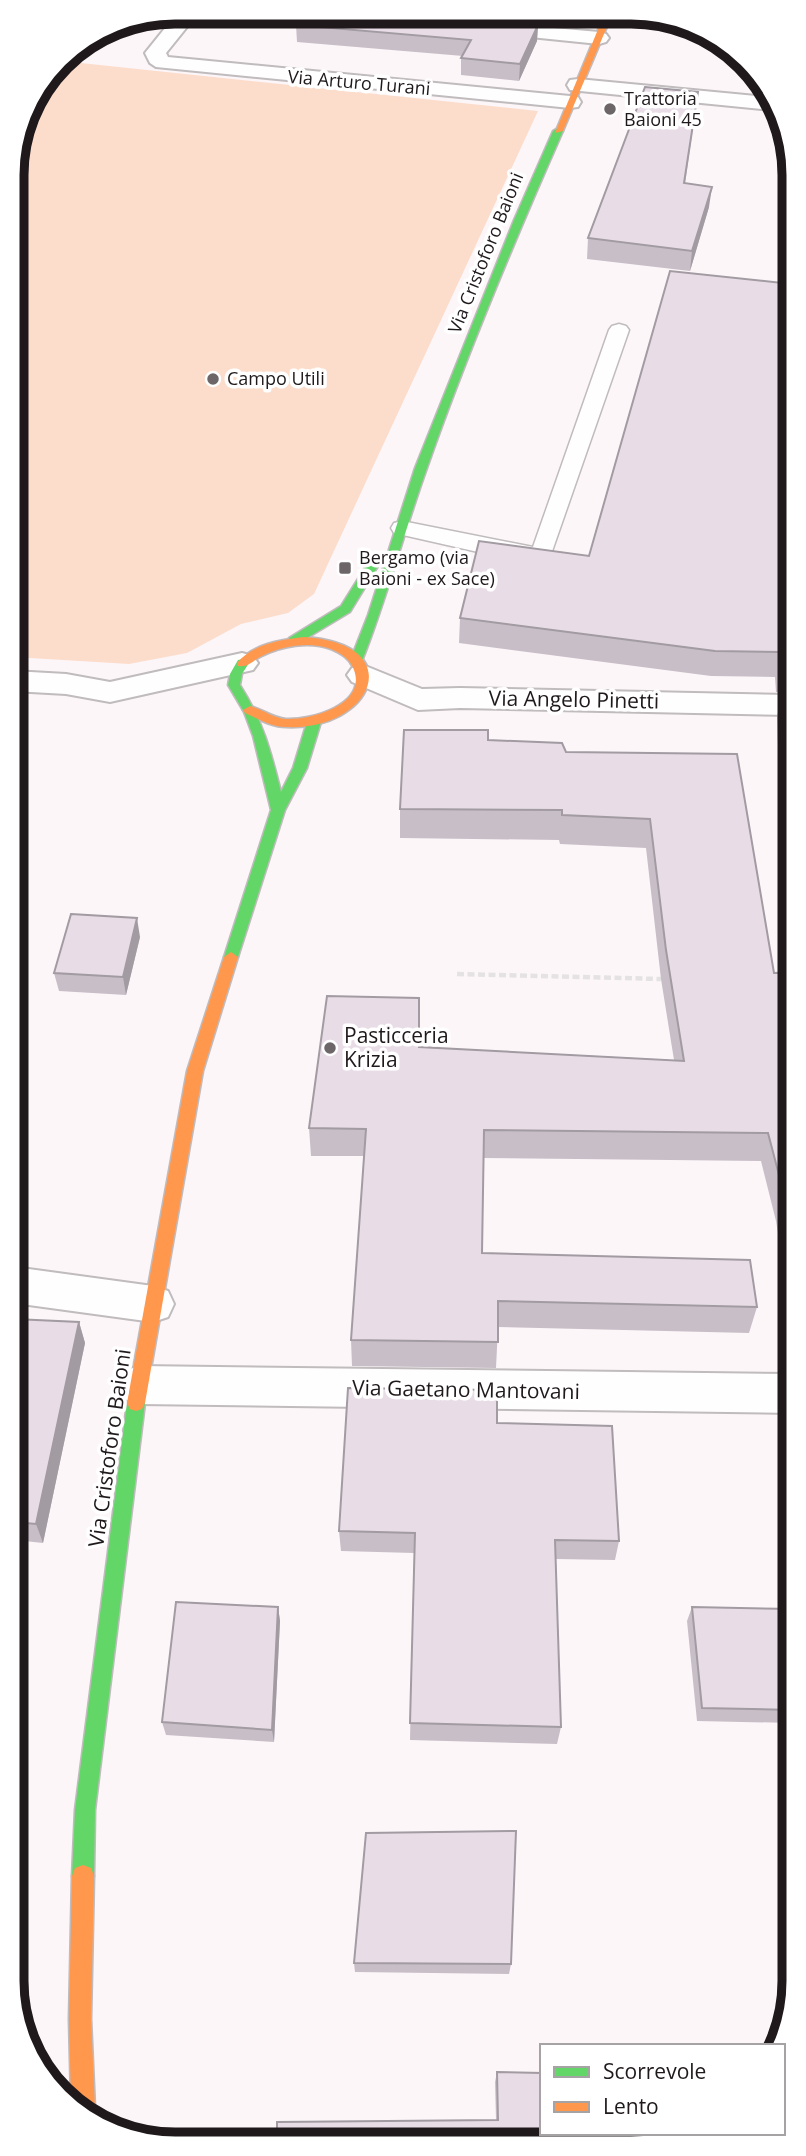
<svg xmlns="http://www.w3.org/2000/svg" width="806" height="2156" font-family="'Open Sans',sans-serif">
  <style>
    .green { fill: #fcddcc }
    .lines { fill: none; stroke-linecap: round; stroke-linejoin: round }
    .lane-casing { stroke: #c0bbbd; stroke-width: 3 }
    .street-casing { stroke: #c0bbbd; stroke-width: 4 }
    .fast-casing { stroke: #c0bbbd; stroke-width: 3 }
    .slow-casing { stroke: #c0bbbd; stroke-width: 3 }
    .path { stroke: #e5e2e4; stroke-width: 4.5; stroke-dasharray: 7 3.5; stroke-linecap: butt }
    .lane { fill: #fffefe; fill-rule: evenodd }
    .street { fill: #fffefe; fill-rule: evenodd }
    .fast { fill: #63d668; fill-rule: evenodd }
    .slow { fill: #ff974d; fill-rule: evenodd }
    .wall { fill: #c8bec7 }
    .shaded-wall { fill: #a29ba2 }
    .building { fill: #e8dde7; stroke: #a29ba2; stroke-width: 2 }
    .poi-dot { fill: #6c6669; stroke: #fff; stroke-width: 2.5 }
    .labels { text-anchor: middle; stroke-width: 7; stroke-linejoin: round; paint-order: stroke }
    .far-street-label { font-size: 18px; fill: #1f191b; stroke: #fff }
    .far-poi-label { font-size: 18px; fill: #1f191b; stroke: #fff; text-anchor: start }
    .street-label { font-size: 21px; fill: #1f191b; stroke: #fff }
    .poi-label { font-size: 21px; fill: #1f191b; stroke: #fff; text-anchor: start }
    .rim { fill: none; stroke: #1f191b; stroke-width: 9 }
  </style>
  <rect width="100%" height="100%" fill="#fcf6f9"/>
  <!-- green -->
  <path class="green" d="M62,61L538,111L314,594L288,613L241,624L187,653L129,664L13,657V165L29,104Z"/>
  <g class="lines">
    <!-- lane casing -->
    <g class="lane-casing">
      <path id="lane" d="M619,324L626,326L629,330L549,560L541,562L478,552L394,533L391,528L394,523L402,521L533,547L609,330L612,326Z"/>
    </g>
    <!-- street casing -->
    <g class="street-casing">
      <path id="street" d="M178,12H199L166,53L168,57L570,96L578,97L581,102L578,107L570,108L156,67L150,63L145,53Z
        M487,22L599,32L606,34L609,38L606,42L599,44L480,32L477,28L480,24Z
        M578,79L766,97L772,110L570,90L567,85L570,80Z
        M242,653L253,656L258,663L253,670L110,702L66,694L13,691V671L66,674L110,682Z
        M363,665L422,689L460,688L791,695V715L460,708L418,710L352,682L347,675L352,668Z
        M14,1267L153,1286L168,1291L174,1304L168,1317L153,1322L14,1303Z
        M139,1366L792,1374L793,1413L139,1404L124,1399L117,1385L124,1371Z"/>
    </g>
    <!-- fast casing -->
    <g class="fast-casing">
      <path id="fast" d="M558,128L563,131C514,242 467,354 427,468C404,532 387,598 362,661L356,665L351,664L350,661L368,615L415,468L514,220L553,131Z
        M377,554L383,558L350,612L297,644H289V638L341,606L371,558Z
        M243,659L249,663L242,674L240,685C263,721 271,752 281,792L293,768L307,722L314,718L321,722L307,768L285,810L238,957L231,962L224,957L271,810L253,736L244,712L228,685L230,674L238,660Z
        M136,1395L142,1397L145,1403L95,1810L94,1876L91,1884L83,1887L75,1884L72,1876L75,1810L127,1403L130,1397Z"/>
    </g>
    <!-- slow casing -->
    <g class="slow-casing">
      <path id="slow" d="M604,15H612L563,131L555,133Z
        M304,637C411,644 372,731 286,727C272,727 258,719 245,713L243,710L250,706C262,709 273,718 286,719C311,720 367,705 354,670C351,660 341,653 331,649C309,641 282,646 262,656C253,660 249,668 238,666L237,663C253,644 280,640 304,637Z
        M231,952L238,957L203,1071L145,1403L142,1409L136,1411L130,1409L127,1403L187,1071L224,957Z
        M83,1865L91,1868L94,1876L91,2019L95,2108L92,2113L71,2102L69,2019L72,1876L75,1868Z"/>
    </g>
    <!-- path -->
    <path class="path" d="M457,974L661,979
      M774,975L792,968"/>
    <!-- lane -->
    <use href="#lane" class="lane"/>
    <!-- street -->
    <use href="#street" class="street"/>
    <!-- fast -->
    <use href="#fast" class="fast"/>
    <!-- slow -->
    <use href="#slow" class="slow"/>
  </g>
  <!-- wall -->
  <path class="wall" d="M420,14L549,15L544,25Z
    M640,15H662L687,29L639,23Z
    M296,25H538L537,41L519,81L461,75V58L463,56L297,42Z
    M698,92L685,184L709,207L690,271L587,259L588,238Z
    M791,245L792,803L780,802L777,717L782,692H776L775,677L711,676L459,643L460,618L589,556L782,283Z
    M488,740L566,752L737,754L774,973H792V1306H790L776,1221L761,1161L483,1158L482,1253L757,1307L749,1333L498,1327L496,1368L352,1366L351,1340L364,1156H311L309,1128L419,1047L674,1060L661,979L646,848L560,844L559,840L400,838V809Z
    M140,937L126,995L59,991L54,973Z
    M14,1319L79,1322L85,1343L43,1543L15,1540Z
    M497,1423L619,1541L615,1560L556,1559L561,1727L557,1744L410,1740L414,1553L341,1551L339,1531Z
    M278,1607L280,1621L274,1742L166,1735L162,1722Z
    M692,1607L793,1609V1723L697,1721L687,1621Z
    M354,1963L511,1964L509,1974L355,1972Z
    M497,2072L631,2141L496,2120L495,2082Z"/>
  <!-- shaded-wall -->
  <path class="shaded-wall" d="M545,15H549L544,25Z
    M538,25L537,41L519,81L520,64Z
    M712,187L709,207L690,271L692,251Z
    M137,918L140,937L126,995L123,977Z
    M79,1322L85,1343L43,1543L36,1524Z
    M278,1607L280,1621L274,1742L272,1730Z"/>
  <!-- building -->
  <path class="building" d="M303,13L416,14L538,25L520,64L461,58L471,40L296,25Z
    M645,87L698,92L684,183L712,187L692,251L588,238Z
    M791,245V667H781V652L715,651L460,618L479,541L589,556L670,271L782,283Z
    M782,692H791L792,777H785Z
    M404,730H488V740L562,743L566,752L737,754L774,973H792V1245L784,1194L768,1133L484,1130L482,1253L750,1260L757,1307L498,1301V1342L351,1340L366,1129L309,1128L327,996L419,998V1047L684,1061L666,950L650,819L562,815V810L400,809Z
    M71,914L137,918L123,977L54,973Z
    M14,1319L79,1322L36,1524L15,1522Z
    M348,1388L497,1390V1423L612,1426L619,1541L555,1540L561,1727L410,1723L415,1533L339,1531Z
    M176,1602L278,1607L272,1730L162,1722Z
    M692,1607L793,1609V1710L702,1708Z
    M516,1831L511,1964L354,1963L366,1833Z
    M497,2072L542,2073V2133H630L631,2141H277V2122L498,2120Z"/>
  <!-- markers -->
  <g class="poi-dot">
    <circle cx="610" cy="109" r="7"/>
    <circle cx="213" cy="379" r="7"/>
    <rect x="338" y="561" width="14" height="14" rx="3.5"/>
    <circle cx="330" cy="1048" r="7"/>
  </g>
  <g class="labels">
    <!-- far-street labels -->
    <g class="far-street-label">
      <text transform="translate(359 83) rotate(5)" y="6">Via Arturo Turani</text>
      <text transform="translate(486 253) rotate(-68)" y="6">Via Cristoforo Baioni</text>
    </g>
    <!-- far-poi labels -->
    <g class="far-poi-label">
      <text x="624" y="105">Trattoria<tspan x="624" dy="21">Baioni 45</tspan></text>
      <text x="227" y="385">Campo Utili</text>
      <text x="359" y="564">Bergamo (via<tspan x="359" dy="21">Baioni - ex Sace)</tspan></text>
    </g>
    <!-- street labels -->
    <g class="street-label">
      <text transform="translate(574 700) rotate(1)" y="7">Via Angelo Pinetti</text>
      <text transform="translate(466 1390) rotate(1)" y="7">Via Gaetano Mantovani</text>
      <text transform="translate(110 1448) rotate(-82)" y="7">Via Cristoforo Baioni</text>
    </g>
    <!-- poi labels -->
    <g class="poi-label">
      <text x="344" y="1043">Pasticceria<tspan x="344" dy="24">Krizia</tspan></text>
    </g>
  </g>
  <!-- crop -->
  <path d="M0 0H806V2156H0ZM175 24H631A151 151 0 0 1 782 175V1981A151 151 0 0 1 631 2132H175A151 151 0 0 1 24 1981V175A151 151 0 0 1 175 24Z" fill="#fff" fill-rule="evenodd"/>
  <path class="rim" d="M175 24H631A151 151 0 0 1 782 175V1981A151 151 0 0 1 631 2132H175A151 151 0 0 1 24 1981V175A151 151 0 0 1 175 24Z"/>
  <!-- legend -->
  <rect x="540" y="2044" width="245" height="91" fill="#ffffff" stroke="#a5a3a4" stroke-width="2"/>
  <rect x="554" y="2067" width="35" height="10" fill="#63d668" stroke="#a5a3a4" stroke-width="2"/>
  <text x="603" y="2079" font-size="21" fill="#1f191b">Scorrevole</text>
  <rect x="554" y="2102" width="35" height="10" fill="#ff974d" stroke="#a5a3a4" stroke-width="2"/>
  <text x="603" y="2114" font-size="21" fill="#1f191b">Lento</text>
</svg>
